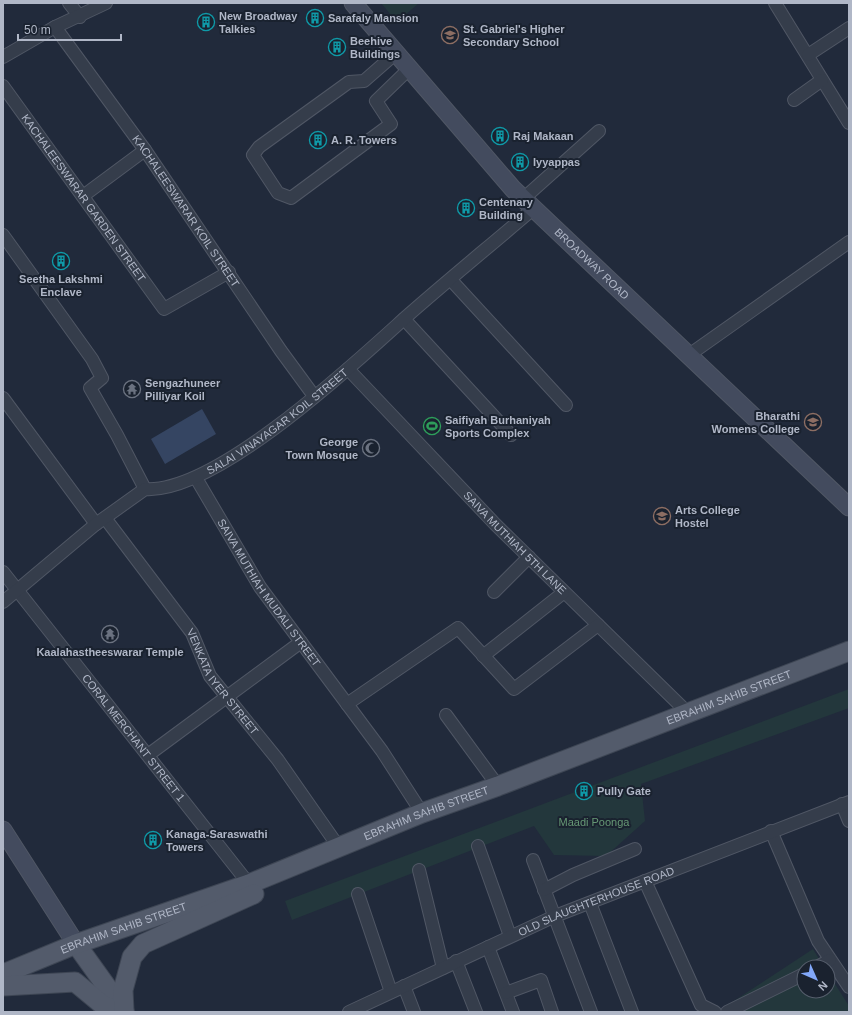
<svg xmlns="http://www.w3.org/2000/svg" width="852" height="1015" font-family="Helvetica,sans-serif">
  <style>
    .green { fill: #23373c }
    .water { fill: #354562 }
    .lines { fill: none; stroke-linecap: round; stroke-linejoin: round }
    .street-casing { stroke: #505765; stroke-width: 14 }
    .secondary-casing { stroke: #505765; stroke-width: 19 }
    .primary-casing { stroke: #3e4654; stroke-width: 21 }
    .street { stroke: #353d4b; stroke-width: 12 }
    .secondary { stroke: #434b5e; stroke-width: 17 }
    .primary { stroke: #535b6b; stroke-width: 19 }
    .labels { text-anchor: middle; stroke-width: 4; stroke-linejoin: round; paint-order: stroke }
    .poi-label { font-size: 11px; font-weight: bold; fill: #b0b7c7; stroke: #1a222f; text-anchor: start }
    .street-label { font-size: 11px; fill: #b0b7c7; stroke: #1a222f }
    .park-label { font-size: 11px; fill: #669875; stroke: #1a222f }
  </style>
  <rect width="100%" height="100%" fill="#212a3b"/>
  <!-- green -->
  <path class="green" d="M381,3H419L397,22Z
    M849,689V708L641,784L645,821L606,856L554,855L534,826L292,920L285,901Z
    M813,949L824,967H804V991H828V973L849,1006V1012H717Z"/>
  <!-- water -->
  <path class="water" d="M202,409L216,434L165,464L151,439Z"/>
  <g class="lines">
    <!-- street casing -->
    <g class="street-casing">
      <g id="street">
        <path d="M69,3L80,17"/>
        <path d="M775,3L849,123"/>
        <path id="s1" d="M55,27L145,150L281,351L314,396"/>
        <path d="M396,53L364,81L349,82L259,147L253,155L278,193L291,198L391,124L376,101L409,69"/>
        <path d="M808,55L849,28"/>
        <path d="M3,57L55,27L106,3"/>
        <path id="s2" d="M3,86L164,309L229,272"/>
        <path d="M794,100L822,80"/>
        <path d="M83,196L145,150"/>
        <path d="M523,199L599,131"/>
        <path d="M3,235L92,359L102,378L90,388L117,435L145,489"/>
        <path d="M451,280L566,405"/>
        <path d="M404,319L511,435"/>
        <path d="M689,355L849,242"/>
        <path id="s3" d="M348,369L495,524L687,712"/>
        <path d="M3,398L96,524"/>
        <path id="s4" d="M196,478L260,587L382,751L422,813"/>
        <path id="s5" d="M105,518L192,633L210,676L278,760L338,846"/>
        <path id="s6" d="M3,572L249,884"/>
        <path d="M494,592L529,557"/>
        <path id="s7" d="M3,602L96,524L145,489C215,494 354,364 406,317C448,280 491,245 533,209"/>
        <path d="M483,656L563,593"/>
        <path d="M347,704L458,628L514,689L598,625"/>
        <path d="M446,715L498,786"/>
        <path d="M148,755L301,642"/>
        <path d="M842,804L849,821"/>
        <path d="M771,831L818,941L849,987"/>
        <path d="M478,846L510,936"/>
        <path d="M533,860L591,1012"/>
        <path d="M419,870L443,968"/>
        <path d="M645,881L701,1005L715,1012"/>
        <path d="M544,890L573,875L635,849"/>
        <path d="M358,894L391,992"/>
        <path d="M590,903L632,1012"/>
        <path d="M488,947L513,1012"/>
        <path d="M456,961L476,1012"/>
        <path d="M817,967L830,960"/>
        <path d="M404,986L414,1012"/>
        <path d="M506,993L541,980L552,1012"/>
        <path id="s8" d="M349,1012L555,916L849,802"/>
        <path d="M727,1012L804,974"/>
      </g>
    </g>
    <!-- secondary casing -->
    <g class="secondary-casing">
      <g id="secondary">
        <path id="s9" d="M353,3L513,189L849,507"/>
        <path d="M3,830L76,944"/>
      </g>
    </g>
    <!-- primary casing -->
    <g class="primary-casing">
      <g id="primary">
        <path d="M76,944L124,1011"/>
        <path id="s10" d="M3,974L76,944L249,884L422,813L498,786L849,651"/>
        <path d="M3,986L75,982L104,1006L124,1012"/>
        <path d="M124,1011L123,990L132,957L143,944L254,894"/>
      </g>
    </g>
    <!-- street -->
    <use href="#street" class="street"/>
    <!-- secondary -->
    <use href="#secondary" class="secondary"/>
    <!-- primary -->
    <use href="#primary" class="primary"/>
  </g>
  <!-- icons -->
  <defs>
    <g id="building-ring" transform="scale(0.9)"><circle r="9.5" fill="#1a222f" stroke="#0f9aa8" stroke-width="1.5"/><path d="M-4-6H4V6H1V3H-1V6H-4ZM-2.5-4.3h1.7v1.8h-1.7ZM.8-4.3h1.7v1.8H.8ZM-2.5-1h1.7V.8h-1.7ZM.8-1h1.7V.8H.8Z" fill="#0f9aa8"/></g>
    <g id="school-ring" transform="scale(0.9)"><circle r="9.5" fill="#1a222f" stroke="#8d6e63" stroke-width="1.5"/><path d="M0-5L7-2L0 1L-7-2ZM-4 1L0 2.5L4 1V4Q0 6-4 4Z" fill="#8d6e63"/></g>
    <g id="temple-ring" transform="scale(0.9)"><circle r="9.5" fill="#1a222f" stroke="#6b7280" stroke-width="1.5"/><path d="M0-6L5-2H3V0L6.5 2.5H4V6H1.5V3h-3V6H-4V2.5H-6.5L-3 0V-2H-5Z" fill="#6b7280"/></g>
    <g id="university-ring" transform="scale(0.9)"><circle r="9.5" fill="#1a222f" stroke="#8d6e63" stroke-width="1.5"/><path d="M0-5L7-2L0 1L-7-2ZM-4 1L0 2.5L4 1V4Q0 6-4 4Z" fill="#8d6e63"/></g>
    <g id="stadium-ring" transform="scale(0.9)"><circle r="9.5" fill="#1a222f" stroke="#2e9e5b" stroke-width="1.5"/><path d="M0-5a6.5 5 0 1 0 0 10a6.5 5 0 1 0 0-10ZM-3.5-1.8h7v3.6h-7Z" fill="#2e9e5b"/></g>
    <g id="mosque-ring" transform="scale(0.9)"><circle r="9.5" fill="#1a222f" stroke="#6b7280" stroke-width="1.5"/><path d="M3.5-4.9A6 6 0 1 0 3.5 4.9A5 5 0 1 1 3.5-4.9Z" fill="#6b7280"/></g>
  </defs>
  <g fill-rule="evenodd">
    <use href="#building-ring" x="315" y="18"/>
    <use href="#building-ring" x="206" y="22"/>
    <use href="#school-ring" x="450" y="35"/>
    <use href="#building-ring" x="337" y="47"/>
    <use href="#building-ring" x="500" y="136"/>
    <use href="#building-ring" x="318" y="140"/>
    <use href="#building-ring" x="520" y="162"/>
    <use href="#building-ring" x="466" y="208"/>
    <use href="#building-ring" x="61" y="261"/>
    <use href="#temple-ring" x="132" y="389"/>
    <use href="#university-ring" x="813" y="422"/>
    <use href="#stadium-ring" x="432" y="426"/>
    <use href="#mosque-ring" x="371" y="448"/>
    <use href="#university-ring" x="662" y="516"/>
    <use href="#temple-ring" x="110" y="634"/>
    <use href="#building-ring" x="584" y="791"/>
    <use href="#building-ring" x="153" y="840"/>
  </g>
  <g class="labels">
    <!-- poi labels -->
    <g class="poi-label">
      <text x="219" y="20">New Broadway<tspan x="219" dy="13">Talkies</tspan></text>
      <text x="328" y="22">Sarafaly Mansion</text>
      <text x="463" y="33">St. Gabriel's Higher<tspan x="463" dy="13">Secondary School</tspan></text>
      <text x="350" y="45">Beehive<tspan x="350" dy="13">Buildings</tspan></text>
      <text x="513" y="140">Raj Makaan</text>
      <text x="331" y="144">A. R. Towers</text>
      <text x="533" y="166">Iyyappas</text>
      <text x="479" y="206">Centenary<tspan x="479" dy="13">Building</tspan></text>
      <text x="61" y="283" text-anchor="middle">Seetha Lakshmi<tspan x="61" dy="13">Enclave</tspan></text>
      <text x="145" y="387">Sengazhuneer<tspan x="145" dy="13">Pilliyar Koil</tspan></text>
      <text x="800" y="420" text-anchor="end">Bharathi<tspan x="800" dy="13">Womens College</tspan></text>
      <text x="445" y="424">Saifiyah Burhaniyah<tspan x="445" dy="13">Sports Complex</tspan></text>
      <text x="358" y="446" text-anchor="end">George<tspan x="358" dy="13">Town Mosque</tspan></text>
      <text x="675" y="514">Arts College<tspan x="675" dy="13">Hostel</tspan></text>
      <text x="110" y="656" text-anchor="middle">Kaalahastheeswarar Temple</text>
      <text x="597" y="795">Pully Gate</text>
      <text x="166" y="838">Kanaga-Saraswathi<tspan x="166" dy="13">Towers</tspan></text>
    </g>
    <!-- street labels -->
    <g class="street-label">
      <text dy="4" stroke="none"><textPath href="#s2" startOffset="138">KACHALEESWARAR GARDEN STREET</textPath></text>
      <text dy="4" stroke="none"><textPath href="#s1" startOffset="226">KACHALEESWARAR KOIL STREET</textPath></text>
      <text dy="4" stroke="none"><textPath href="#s9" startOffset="354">BROADWAY ROAD</textPath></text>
      <text dy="4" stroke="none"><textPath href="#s7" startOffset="333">SALAI VINAYAGAR KOIL STREET</textPath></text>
      <text dy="4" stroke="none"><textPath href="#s3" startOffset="241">SAIVA MUTHIAH 5TH LANE</textPath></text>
      <text dy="4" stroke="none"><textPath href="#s4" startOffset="136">SAIVA MUTHIAH MUDALI STREET</textPath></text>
      <text dy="4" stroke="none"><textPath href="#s5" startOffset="202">VENKATA IYER STREET</textPath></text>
      <text dy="4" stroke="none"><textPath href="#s10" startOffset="777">EBRAHIM SAHIB STREET</textPath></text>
      <text dy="4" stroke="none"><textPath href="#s6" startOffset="211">CORAL MERCHANT STREET 1</textPath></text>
      <text dy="4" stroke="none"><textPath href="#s10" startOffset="453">EBRAHIM SAHIB STREET</textPath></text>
      <text dy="4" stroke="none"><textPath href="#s8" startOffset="271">OLD SLAUGHTERHOUSE ROAD</textPath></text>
      <text dy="4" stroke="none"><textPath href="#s10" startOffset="129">EBRAHIM SAHIB STREET</textPath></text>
    </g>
    <!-- park labels -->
    <g class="park-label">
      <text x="594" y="826">Maadi Poonga</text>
    </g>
  </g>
  <!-- border -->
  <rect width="852" height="1015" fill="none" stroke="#b0b7c7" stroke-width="8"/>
  <!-- north arrow -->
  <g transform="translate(816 979) rotate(135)"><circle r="19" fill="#1a222f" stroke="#565e6c"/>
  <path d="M0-3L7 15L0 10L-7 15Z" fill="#82a8fa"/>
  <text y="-6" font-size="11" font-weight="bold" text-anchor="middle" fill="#b0b7c7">N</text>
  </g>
  <!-- scale -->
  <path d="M18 34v6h103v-6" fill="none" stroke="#b0b7c7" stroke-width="2"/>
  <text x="24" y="34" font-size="12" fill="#b0b7c7" stroke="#1a222f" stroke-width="3" paint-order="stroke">50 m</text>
</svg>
